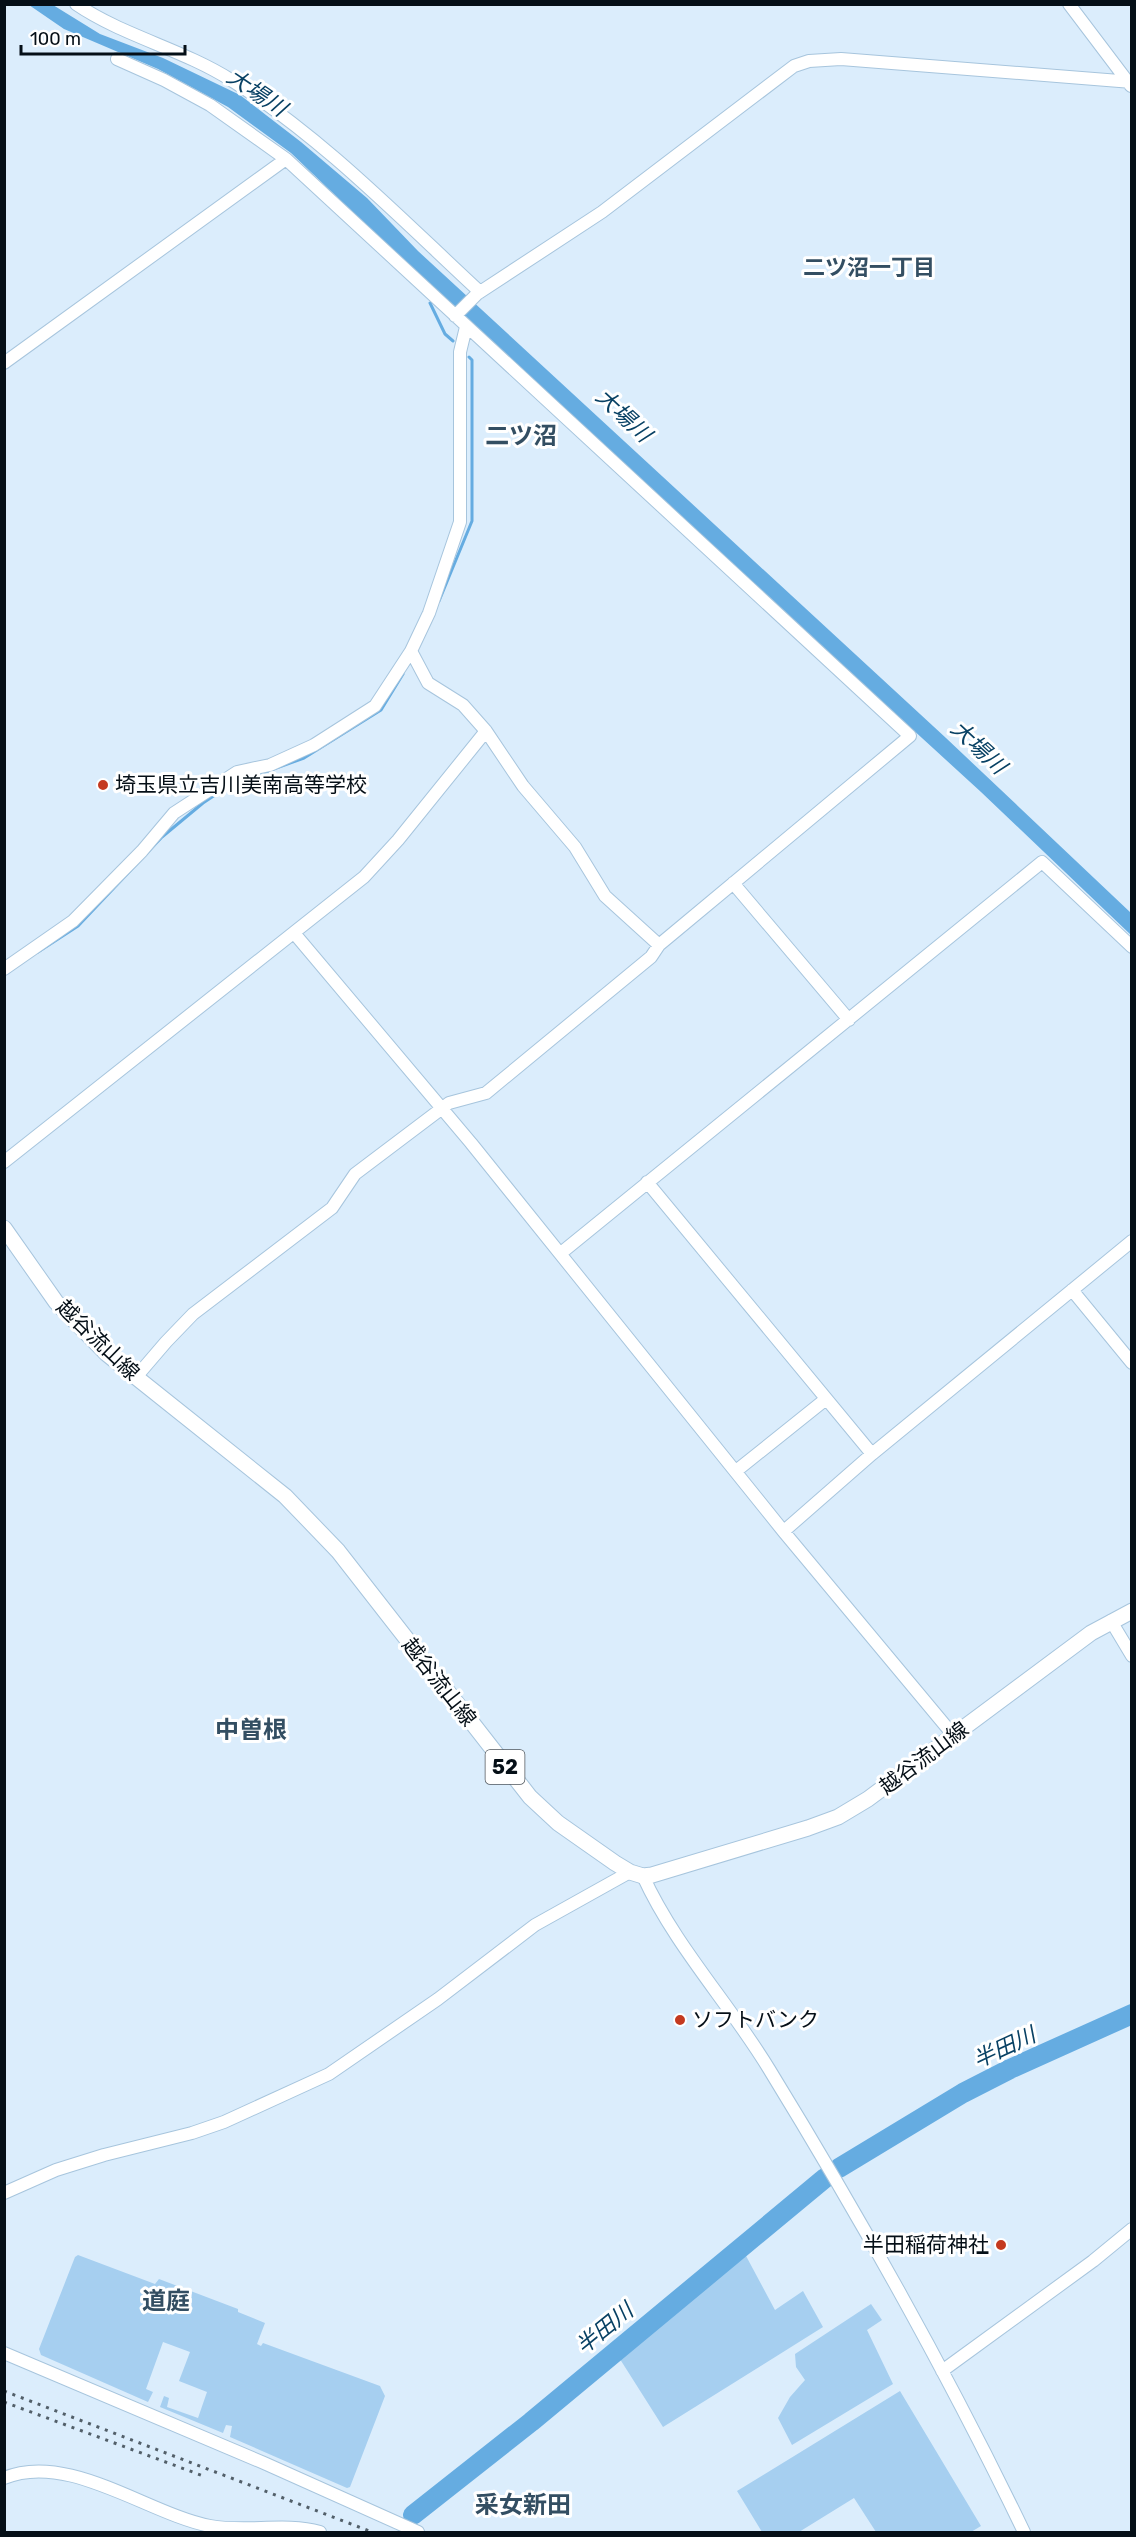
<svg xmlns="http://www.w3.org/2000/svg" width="1136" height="2537" font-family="Rubik,'Noto Sans JP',sans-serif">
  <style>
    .green { fill: #a6cff0 }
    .water { fill: #65ace1 }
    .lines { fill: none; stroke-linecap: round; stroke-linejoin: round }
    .stream { stroke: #65ace1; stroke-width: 3 }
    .river { stroke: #65ace1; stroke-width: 20 }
    .minor-casing { stroke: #a7c5dd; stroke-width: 14 }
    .major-casing { stroke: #a7c5dd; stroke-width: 17 }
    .minor { stroke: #fff; stroke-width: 12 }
    .major { stroke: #fff; stroke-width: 15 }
    .rail { stroke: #525f69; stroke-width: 3; stroke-dasharray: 3 6; stroke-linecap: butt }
    .poi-dot { fill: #c4391f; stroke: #fff; stroke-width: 2 }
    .labels { text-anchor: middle; stroke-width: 6; stroke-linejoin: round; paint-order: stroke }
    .shield { fill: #fff; stroke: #50575d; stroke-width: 1.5 }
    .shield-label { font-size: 20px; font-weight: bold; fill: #050f17 }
    .poi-label { font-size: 21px; fill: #050f17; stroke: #fff; text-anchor: start }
    .street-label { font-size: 21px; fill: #050f17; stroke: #fff }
    .water-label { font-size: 22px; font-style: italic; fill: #084164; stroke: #fff }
    .neighbourhood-label { font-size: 22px; font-weight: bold; fill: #334e62; stroke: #fff }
    .quarter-label { font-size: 24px; font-weight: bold; fill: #334e62; stroke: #fff }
  </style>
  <rect width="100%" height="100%" fill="#dbedfc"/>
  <!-- green -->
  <path class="green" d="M745,2254L775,2310L803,2291L823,2327L663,2427L618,2356Z
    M78,2255L155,2284L159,2279L238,2309V2312L265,2323L257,2344L261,2346L263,2343L380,2386L385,2396L350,2487L347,2488L230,2437L232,2426L226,2425L223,2433L160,2407L164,2396L169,2398L167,2407L198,2418L207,2392L179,2381L190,2352L163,2342L146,2389L153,2392L148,2402L41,2355L39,2349L75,2257Z
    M871,2304L882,2320L867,2330L893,2384L792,2445L778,2418L790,2397L805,2380L796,2367L795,2354Z
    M900,2391L981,2526L971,2532H876L854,2498L799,2532H762L737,2491Z"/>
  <!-- water -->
  <path class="water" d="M29,5H53L100,34L163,58L240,95L301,142L367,198L418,251L946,738L1131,913V935L981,792L474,328L291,153L228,107L158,69L64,29Z"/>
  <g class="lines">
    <!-- stream -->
    <path class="stream" d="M430,303L445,334L453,341
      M439,601L472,521V360L469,357
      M38,952L78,926L162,837L203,803L230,785L304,758L381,710L403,674"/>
    <!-- river -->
    <path class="river" d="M839,2168L963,2093L1010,2069L1132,2014
      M413,2515L531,2422L825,2178"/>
    <!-- minor casing -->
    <g class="minor-casing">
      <path id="minor" d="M76,4C123,36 182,49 231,80C323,138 400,218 480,292
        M1069,4L1131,86
        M117,59L164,80L210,105L286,159L910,736L659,945L651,957L486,1093L449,1103L355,1174L332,1208L193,1314L166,1342L136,1377
        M455,316L477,294L602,212L794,66L809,61L841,59L1132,82
        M4,363L286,159
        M411,651L428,683L463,705L486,731
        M733,883L849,1020
        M294,933L471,1143L784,1532L954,1736
        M4,969L73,921L142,851L174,813L237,772L270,765L314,745L375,706L411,651L429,613L460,522V352L466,327
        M4,1162L364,877L398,840L486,731L523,786L575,847L605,896L659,945
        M647,1182L872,1454
        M561,1253L1042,862L1132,947
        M1072,1290L1132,1363
        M736,1471L826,1399
        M784,1531L872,1454L1132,1241
        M1111,1621L1132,1656
        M643,1876C675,1946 729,2003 769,2069C861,2219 948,2374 1024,2532
        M4,2193L56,2170L104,2155L192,2133L224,2122L329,2074L438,1999L535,1925L630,1872
        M4,2353L264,2463L418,2532
        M942,2371L1093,2261L1132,2229
        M4,2478C68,2451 148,2514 210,2526C247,2533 284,2522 320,2532"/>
    </g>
    <!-- major casing -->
    <g class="major-casing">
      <path id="major" d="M4,1228L56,1302L107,1354L285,1496L338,1551L530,1797L558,1823L615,1863L630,1872L643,1876L652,1875L808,1828L838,1817L868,1799L1091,1633L1132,1611"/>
    </g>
    <!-- minor -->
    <use href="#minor" class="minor"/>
    <!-- major -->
    <use href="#major" class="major"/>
    <!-- rail -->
    <path class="rail" d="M4,2391L372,2532
      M4,2402L206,2477"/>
  </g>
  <!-- markers -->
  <g class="poi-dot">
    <circle cx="103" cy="785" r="6"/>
    <circle cx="680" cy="2020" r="6"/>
    <circle cx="1001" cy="2245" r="6"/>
  </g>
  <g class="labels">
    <!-- shield labels -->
    <rect class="shield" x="485.5" y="1750" width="39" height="34" rx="4.5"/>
    <g class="shield-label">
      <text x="505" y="1774">52</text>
    </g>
    <!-- poi labels -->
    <g class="poi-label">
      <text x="115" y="792">埼玉県立吉川美南高等学校</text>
      <text x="692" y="2027">ソフトバンク</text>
      <text x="989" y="2252" text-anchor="end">半田稲荷神社</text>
    </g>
    <!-- street labels -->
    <g class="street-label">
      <text transform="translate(98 1340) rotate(44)" y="7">越谷流山線</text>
      <text transform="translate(439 1682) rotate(52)" y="7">越谷流山線</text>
      <text transform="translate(924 1758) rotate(-37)" y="7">越谷流山線</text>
    </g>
    <!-- water labels -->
    <g class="water-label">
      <text transform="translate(257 92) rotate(34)" y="8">大場川</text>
      <text transform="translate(624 415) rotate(43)" y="8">大場川</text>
      <text transform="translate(979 747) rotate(43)" y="8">大場川</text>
      <text transform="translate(1004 2047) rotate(-25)" y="8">半田川</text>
      <text transform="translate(604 2328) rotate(-39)" y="8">半田川</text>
    </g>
    <!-- neighbourhood labels -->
    <g class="neighbourhood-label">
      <text x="869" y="275">二ツ沼一丁目</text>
    </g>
    <!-- quarter labels -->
    <g class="quarter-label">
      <text x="521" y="444">二ツ沼</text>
      <text x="251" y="1738">中曽根</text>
      <text x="166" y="2309">道庭</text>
      <text x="523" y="2513">采女新田</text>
    </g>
  </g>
  <!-- border -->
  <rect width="1136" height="2537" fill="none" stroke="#050f17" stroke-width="12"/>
  <!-- scale -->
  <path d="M21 45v9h164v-9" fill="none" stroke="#050f17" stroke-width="3"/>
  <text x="30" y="45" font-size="18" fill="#050f17" stroke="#ffffff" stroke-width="4.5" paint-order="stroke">100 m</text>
</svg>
